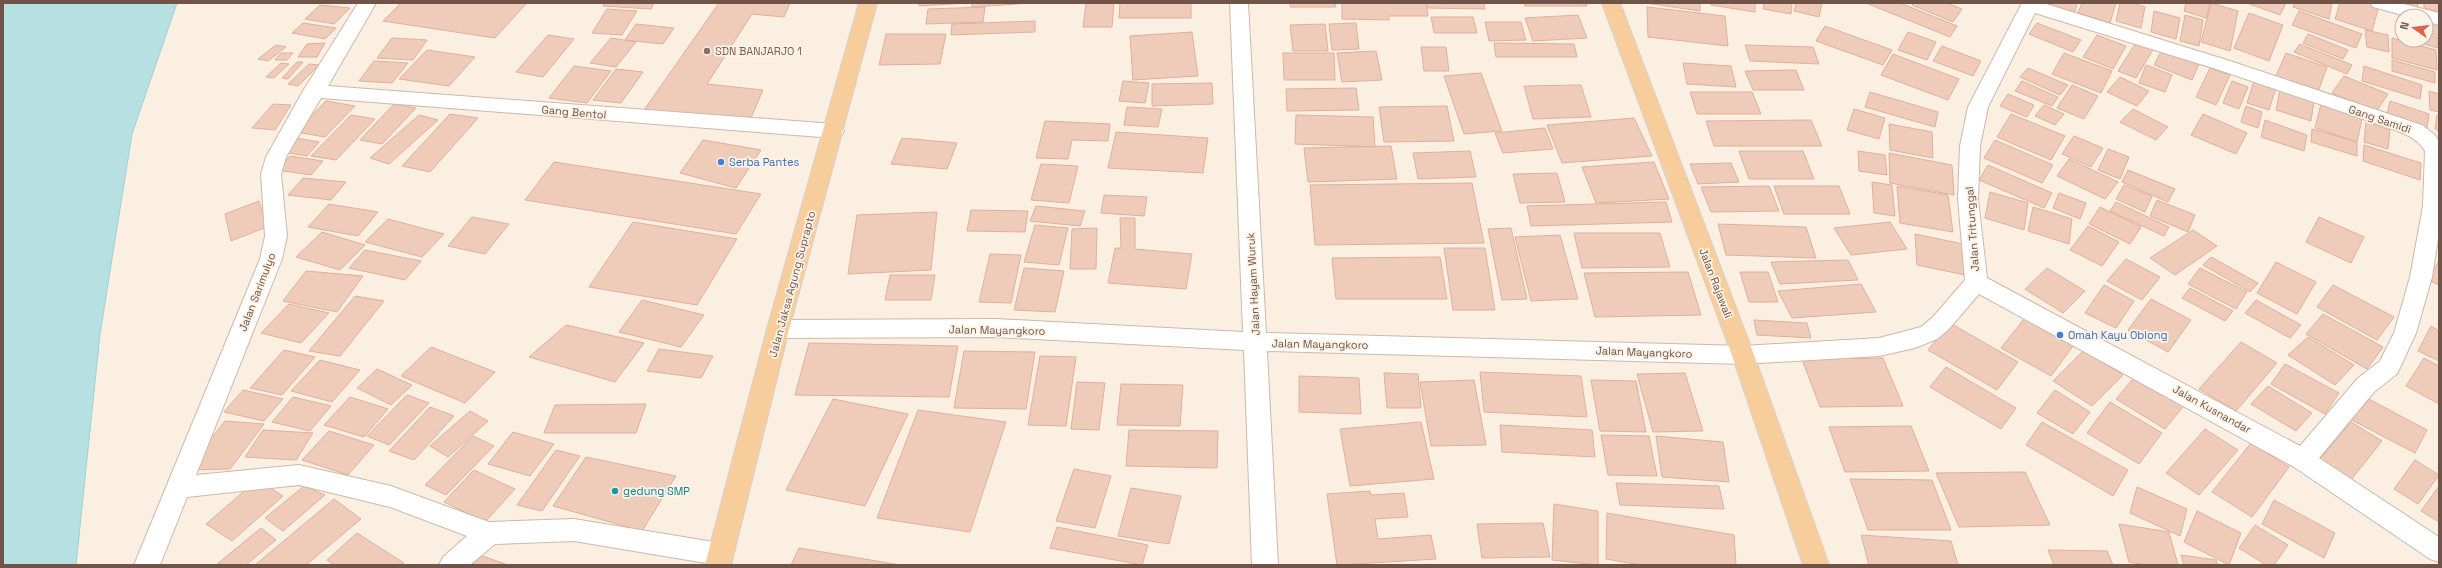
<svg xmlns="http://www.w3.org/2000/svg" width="2442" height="568" font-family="'Space Grotesk',sans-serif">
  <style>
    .water { fill: #b7e0e3; stroke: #9ed0d4 }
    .building { fill: #efcbba; stroke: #e0b09b }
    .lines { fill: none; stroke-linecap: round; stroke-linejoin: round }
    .minor-casing { stroke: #cdb8ac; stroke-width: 2 }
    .major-casing { stroke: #d7cfcc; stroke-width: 2 }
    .minor { fill: #fff; fill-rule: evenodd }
    .major { fill: #f7cd9c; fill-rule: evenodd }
    .education-dot { fill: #8d6e63; stroke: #fef3e7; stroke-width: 1.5 }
    .shop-dot { fill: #3f7fe0; stroke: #fef3e7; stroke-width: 1.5 }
    .culture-dot { fill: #0f9aa8; stroke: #fef3e7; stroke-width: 1.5 }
    .labels { text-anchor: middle; stroke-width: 3.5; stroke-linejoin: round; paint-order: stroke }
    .education-label { font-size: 11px; fill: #785e54; stroke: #fef3e7; text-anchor: start }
    .street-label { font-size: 11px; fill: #705449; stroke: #fef3e7 }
    .shop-label { font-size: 11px; fill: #366cbe; stroke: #fef3e7; text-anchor: start }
    .culture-label { font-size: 11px; fill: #0d838f; stroke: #fef3e7; text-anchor: start }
  </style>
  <rect width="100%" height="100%" fill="#fbefe1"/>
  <!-- water -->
  <path class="water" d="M3,3H177L132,134L100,334L76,565H3Z"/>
  <!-- building -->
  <path class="building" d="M401,3H527L495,38L383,21Z
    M605,3H654L651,9L603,6Z
    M719,3H790L784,17L752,14L707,84L763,90L750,120L644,110Z
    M919,3H969L919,6Z
    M972,3H1032L972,7Z
    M1086,3H1114L1112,27H1083Z
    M1120,3H1191V18H1119Z
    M1290,3H1335L1336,7H1290Z
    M1342,3H1426L1428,16H1389V20L1342,19Z
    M1426,3H1484L1485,9L1427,8Z
    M1524,3H1586L1587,6H1525Z
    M1646,3H1700V11Z
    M1711,3H1755V12L1711,5Z
    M1764,3H1792L1791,14L1763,9Z
    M1796,3H1822L1819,17L1794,11Z
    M1866,3H1900L1957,26L1950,37Z
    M1914,3H1947L1962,9L1953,22L1912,5Z
    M2050,3H2077L2075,12L2050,5Z
    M2082,3H2116L2110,23L2078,13Z
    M2120,3H2132L2145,7L2141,28L2116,21Z
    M2186,3H2210L2206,18L2184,11Z
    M2211,3L2238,11L2230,51L2201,42Z
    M2247,3H2286L2280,15Z
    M2294,3H2332L2329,19L2293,7Z
    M2340,3H2369L2379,6L2372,31L2335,19Z
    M2397,3H2418L2417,9Z
    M2424,3H2439V12L2424,8Z
    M320,5L350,8L334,24L305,19Z
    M985,7L983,22L926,24L928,9Z
    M1647,7L1725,16L1728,46L1648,37Z
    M607,9L637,11L622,35L592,33Z
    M2154,11L2180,18L2176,39L2151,32Z
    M2299,11L2362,34L2356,48L2292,25Z
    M2249,13L2283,25L2269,61L2234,48Z
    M1578,15L1587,38L1533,41L1525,18Z
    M2185,15L2203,20L2199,46L2180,41Z
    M1431,17H1473L1477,33H1434Z
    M2426,18L2439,21V36L2426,33Z
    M1035,21V32L951,35L952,24Z
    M1485,22H1521L1526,40L1489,41Z
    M303,23L336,28L325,39L292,33Z
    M1356,23L1359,49L1332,50L1329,24Z
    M2037,23L2081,40L2073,52L2029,34Z
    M636,24L674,28L663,44L625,40Z
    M1325,24L1328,51H1293L1290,25Z
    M1825,26L1892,50L1883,65L1816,41Z
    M2399,27H2402V38L2398,37Z
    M2365,30L2388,35L2389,52L2367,47Z
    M1192,32L1198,76L1133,80L1130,36Z
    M1908,32L1936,42L1927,60L1898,50Z
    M886,34H946L940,64L879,65Z
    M2308,34L2348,50L2343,59L2303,43Z
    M2426,34L2438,38V48L2409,40H2426Z
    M548,35L574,39L543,77L516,72Z
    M2097,35L2126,46L2113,69L2083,57Z
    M392,38L427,40L413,60L377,58Z
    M611,38L636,42L616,67L590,63Z
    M2392,38L2436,50L2437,70L2392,58Z
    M2137,41L2154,48L2136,78L2118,71Z
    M325,43L317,57H298L307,44Z
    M1494,43L1574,44L1577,57H1496Z
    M2300,44L2352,65L2347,74L2294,52Z
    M276,45L286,47L268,61L258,59Z
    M1745,45L1813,47L1819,64L1750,61Z
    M1942,46L1981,61L1973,76L1933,61Z
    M1421,47H1446L1449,71H1424Z
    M427,50L475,57L449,86L399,79Z
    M2162,50L2199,64L2192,80L2154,65Z
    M1376,51L1382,80L1342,82L1337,53Z
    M281,53H293L287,60H275Z
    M1283,53H1334L1335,80H1284Z
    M2064,53L2112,71L2101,93L2052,74Z
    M2286,53L2327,67L2318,92L2276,76Z
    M1893,54L1959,79L1948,100L1881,75Z
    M2392,60L2435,72V83L2392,71Z
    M374,61L408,63L392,83L359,81Z
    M297,62H303L288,79L282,78Z
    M281,63L289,64L274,78L266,77Z
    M1683,63L1731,66L1736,87L1687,84Z
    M309,64L319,65L298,86L288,84Z
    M2146,65L2172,75L2165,92L2139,83Z
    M574,66L611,71L587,103L549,98Z
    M2364,66L2422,85L2420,99L2362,81Z
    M2028,68L2068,85L2060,95L2020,77Z
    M2210,68L2230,75L2216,105L2196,97Z
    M616,69L643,72L621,103L593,100Z
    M1796,70L1804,90H1753L1745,71Z
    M1481,73L1502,131L1464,134L1444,76Z
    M2344,76L2388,94L2376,112L2332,93Z
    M2120,77L2149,91L2137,106L2107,92Z
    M1123,81L1149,83L1145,103L1119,101Z
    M2022,81L2058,97L2052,106L2015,91Z
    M2232,81L2248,87L2239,109L2223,103Z
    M2254,81L2276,88L2269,110L2247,103Z
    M1212,83L1213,104L1152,106V84Z
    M1581,85L1591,117L1533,119L1524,86Z
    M2072,85L2098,96L2084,119L2057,108Z
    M1356,88L1359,110L1287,111L1286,89Z
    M2280,90L2314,101L2311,121L2276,110Z
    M2429,91L2439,94V112L2430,110Z
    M1690,92H1752L1761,114H1697Z
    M1870,92L1938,112L1935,127L1865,107Z
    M2008,94L2034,105L2027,117L2000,106Z
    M326,101L355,106L325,137L296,132Z
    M2390,101L2429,114L2427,128L2387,115Z
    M273,104L291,105L275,130L252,128Z
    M394,104L416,108L382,144L360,140Z
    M2321,104L2362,119L2357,142L2315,128Z
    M2044,105L2064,114L2055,125L2035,116Z
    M1447,106L1454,141L1384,142L1379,107Z
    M2246,106L2262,112L2258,128L2241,122Z
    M1127,107L1162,109L1158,127L1124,125Z
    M1854,109L1885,118L1879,139L1847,130Z
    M2133,109L2168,127L2156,140L2120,122Z
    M450,114L478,118L430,172L402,166Z
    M2011,114L2065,136L2051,160L1997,137Z
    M2203,114L2247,133L2236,154L2191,135Z
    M351,115L375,119L336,160L311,156Z
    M419,115L438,120L389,164L370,158Z
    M1296,115L1373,117L1375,147L1295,144Z
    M2437,115H2439V131L2435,129Z
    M1634,118L1652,156L1562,163L1547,125Z
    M1811,120L1822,146H1714L1706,121Z
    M2265,120L2307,135L2304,151L2261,137Z
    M1045,121L1110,124L1108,141L1072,140L1068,159L1036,158Z
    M2366,122L2390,130L2388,149L2364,142Z
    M1889,124L1932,132L1933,158L1890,150Z
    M1545,128L1553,149L1503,153L1495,133Z
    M2312,129L2357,142V156L2311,142Z
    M1116,132L1208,138L1203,173L1108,168Z
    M2074,136L2103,148L2091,167L2062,154Z
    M296,138L319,142L307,156L283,152Z
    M902,138L957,143L947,169L891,164Z
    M703,140L761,150L736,188L680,173Z
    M1995,140L2053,165L2042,183L1984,158Z
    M2364,145L2421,163L2420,180L2363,161Z
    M1391,146L1397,179L1308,182L1304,148Z
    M2108,149L2129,157L2120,179L2098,170Z
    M1470,151L1476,177L1418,179L1413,153Z
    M1739,151H1803L1814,179H1749Z
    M1858,151L1885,155L1887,175L1859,171Z
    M1889,153L1952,165L1954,195L1890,183Z
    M290,156L323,161L311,175L277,170Z
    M2069,159L2118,182L2105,199L2057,176Z
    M554,162L761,194L736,234L525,200Z
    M1654,162L1669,199L1596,203L1582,167Z
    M1731,163L1739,182L1698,184L1690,164Z
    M1041,164L1078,166L1069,203L1031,200Z
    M1988,165L2052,193L2044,208L1979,180Z
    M2128,170L2175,189L2168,202L2122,182Z
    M1557,173L1565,202L1520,203L1513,174Z
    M303,178L346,182L331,200L288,195Z
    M1872,182L1892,185L1895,216L1874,213Z
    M1472,183L1484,243L1315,245L1310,185Z
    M2124,185L2152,196L2145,212L2116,199Z
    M1769,186L1779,211L1711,212L1701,187Z
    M1774,186H1839L1850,214H1784Z
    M1897,186L1948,195L1953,232L1900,223Z
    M1990,192L2028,203L2024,230L1985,218Z
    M2059,193L2086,203L2080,219L2053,208Z
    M1104,195L1147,197L1144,216L1101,213Z
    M2157,200L2195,215L2188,232L2150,216Z
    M259,201L267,227L231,241L225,214Z
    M1666,202L1672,222L1531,226L1527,206Z
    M2116,202L2169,227L2164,236L2110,211Z
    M329,204L378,212L358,236L308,227Z
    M1036,206L1085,211L1080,226L1030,221Z
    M2033,207L2072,219L2069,244L2028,231Z
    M2100,207L2141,227L2130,244L2089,224Z
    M971,210L1028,211L1025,232L967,231Z
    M937,212L931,270L848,274L857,215Z
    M472,217L509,224L485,254L448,246Z
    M2319,217L2364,237L2351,263L2306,242Z
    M1120,218H1135V249L1192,254L1186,289L1108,283L1115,248H1121Z
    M388,219L444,234L422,257L365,242Z
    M633,222L737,239L697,305L589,287Z
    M1890,222L1907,249L1851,255L1834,228Z
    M1718,224L1806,227L1816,258L1726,255Z
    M1035,225L1068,228L1059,265L1024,262Z
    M2088,226L2119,242L2102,266L2070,250Z
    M1097,228L1096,269H1070L1072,229Z
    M1511,228L1527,299L1502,300L1488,229Z
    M2193,230L2217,246L2175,275L2150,258Z
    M322,232L365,245L340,270L296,257Z
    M1574,233H1660L1670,267L1582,268Z
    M1915,234L1963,244L1965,275L1917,265Z
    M1560,235L1578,299L1531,301L1515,237Z
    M1444,248H1485L1495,310H1453Z
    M365,250L421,261L405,280L349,268Z
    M990,254L1021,255L1011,303L979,302Z
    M1440,257L1447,299H1336L1332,258Z
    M2211,257L2258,283L2250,292L2203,265Z
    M2126,259L2160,277L2142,300L2107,281Z
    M1848,260L1858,280L1780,284L1771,262Z
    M2439,261V285L2428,280Z
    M2276,262L2316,282L2297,314L2257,293Z
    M1024,268L1064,271L1055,312L1014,310Z
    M2047,268L2085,291L2063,313L2025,289Z
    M2200,268L2247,292L2236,309L2188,284Z
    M306,271L363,276L337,312L283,301Z
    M1688,272L1701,315L1595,317L1584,273Z
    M1740,272H1768L1778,302H1749Z
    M890,275H935L931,300H885Z
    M1861,284L1876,312L1792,318L1778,291Z
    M2104,285L2134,301L2116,328L2085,313Z
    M2333,285L2394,317L2377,340L2317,307Z
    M2190,288L2233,311L2225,321L2182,298Z
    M355,296L384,301L340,356L309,351Z
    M2151,299L2191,320L2168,352L2128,330Z
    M642,300L704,315L681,347L619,332Z
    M2256,300L2301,325L2290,338L2245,313Z
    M289,304L329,313L301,343L261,333Z
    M2323,314L2383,347L2367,369L2306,334Z
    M2024,319L2073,346L2051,376L2001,348Z
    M1754,320L1807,323L1811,338L1757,335Z
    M1950,323L2018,362L1997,390L1928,350Z
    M566,325L644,343L615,382L529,357Z
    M2431,326L2439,331V361L2418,351Z
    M2308,337L2354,365L2335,385L2288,355Z
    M2241,342L2277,363L2236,411L2199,389Z
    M809,343L958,346L949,397L795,395Z
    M431,347L495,372L465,403L401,376Z
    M659,349L713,356L701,378L647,371Z
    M284,350L315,357L282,395L250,388Z
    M2084,350L2123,375L2092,406L2053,381Z
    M964,351L1035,352L1026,409L954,408Z
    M1040,356L1076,357L1066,426L1028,425Z
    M1883,358L1903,406L1820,407L1802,359Z
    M2424,358L2439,366V404L2406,386Z
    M320,360L360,370L332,402L291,391Z
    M2285,364L2339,393L2325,414L2271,384Z
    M1946,367L2016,408L2001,429L1930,387Z
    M377,369L412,385L391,405L357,388Z
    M1480,372L1581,376L1587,417L1484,412Z
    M1384,373L1418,374L1421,408H1387Z
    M1685,373L1703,431L1653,432L1637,374Z
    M2137,374L2186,403L2165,429L2116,399Z
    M1299,376L1359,378L1361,414L1299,412Z
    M1474,380L1486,445L1431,446L1420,382Z
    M1591,380L1636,381L1646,432L1600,431Z
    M1077,382L1105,383L1099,430L1071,429Z
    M1121,384L1183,385L1180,426L1117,425Z
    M2268,386L2312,413L2296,431L2251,404Z
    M243,390L283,399L264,421L224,412Z
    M2055,390L2090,412L2073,434L2037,413Z
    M407,395L429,403L389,445L367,436Z
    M2363,396L2427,430L2415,453L2350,419Z
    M293,397L331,406L310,431L272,422Z
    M350,397L388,409L364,437L324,425Z
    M833,399L908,414L865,506L786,490Z
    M2110,402L2162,433L2139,464L2087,433Z
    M646,404L636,433H544L555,405Z
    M430,407L454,416L414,460L389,451Z
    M918,410L1006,422L970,532L877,518Z
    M470,411L488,421L448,457L430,446Z
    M225,421L264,424L230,469L186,470Z
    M1421,422L1434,479L1350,486L1340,429Z
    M2042,422L2128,470L2113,496L2026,445Z
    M2351,422L2382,441L2350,481L2318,461Z
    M1500,425L1592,430L1595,457L1502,452Z
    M1911,426L1929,471L1845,472L1829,427Z
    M2205,429L2238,450L2199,495L2166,473Z
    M263,430L313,433L296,460L245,457Z
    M1129,430L1218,431L1217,468L1126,466Z
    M329,431L374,445L348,475L302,460Z
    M513,432L554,444L530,476L488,464Z
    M1601,435L1649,436L1657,476L1608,475Z
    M473,436L494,446L446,495L425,485Z
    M1656,436L1723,442L1729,482L1662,477Z
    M2251,443L2289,467L2252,517L2212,492Z
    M556,450L580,456L542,511L517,505Z
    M586,457L676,476L642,531L553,506Z
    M2415,460L2439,475L2418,504L2394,489Z
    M1074,469L1111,476L1095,528L1056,521Z
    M474,470L515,489L485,522L444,502Z
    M2025,472L2050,525L1959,527L1936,473Z
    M1850,479L1932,480L1951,530H1868Z
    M257,480L283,496L232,541L206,524Z
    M1616,483L1719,486L1724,509L1620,505Z
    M304,486L325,495L283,531L265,518Z
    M2439,486V522L2421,511Z
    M2137,487L2187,509L2180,536L2130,513Z
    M1131,488L1181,496L1169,544L1118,536Z
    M1370,491L1371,495L1404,493L1408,517L1375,519L1378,539L1431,535L1436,559L1337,565L1327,494Z
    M334,499L361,519L306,565H255Z
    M2274,500L2335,533L2324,558L2262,524Z
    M1554,504L1598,511V565L1552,560Z
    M2197,511L2241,533L2229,565L2184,542Z
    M1607,513L1734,535L1736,565H1641L1606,559Z
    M1543,523L1550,557L1482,558L1477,524Z
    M2119,524L2169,532L2178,565H2145L2129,562Z
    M2255,525L2288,545L2274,565H2266L2239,548Z
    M1057,527L1148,545L1142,565L1050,548Z
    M261,528L276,540L246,565L217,564Z
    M357,533L404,563L401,565H335L327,560Z
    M1861,535L1951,541L1958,565H1869Z
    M799,548L900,565H791Z
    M2048,550L2107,551L2113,565H2054Z
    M474,553L508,565H464Z
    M2181,555L2216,560L2218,565H2184Z"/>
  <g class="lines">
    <!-- minor casing -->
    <g class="minor-casing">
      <path id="minor" d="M358,3H376L328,86L834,124L841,126L844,131L841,136L834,138L321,98L286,157L281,174L287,236L282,259L196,475L299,465L391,486L489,522L574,519L720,543L729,546L733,554L729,562L718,565L574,541L495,544L470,565H439L443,557L467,536L390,507L299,485L187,497L160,565H134L260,259L265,236L261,174L266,157L303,91Z
        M1230,3H1248L1266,333L1743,346L1879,338L1921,327L1933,317L1965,280L1958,199L1960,146L1968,107L2022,3H2043L2230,61L2422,125L2435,135L2439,141V233L2432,277L2416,333L2397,374L2374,392L2319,458L2439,537V562L2430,559L2294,467L1979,294L1949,329L1937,339L1915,348L1879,356L1743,364L1267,351L1278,565H1252L1244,350L996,337L778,338L770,335L767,329L770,323L778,320L996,319L1243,332ZM2035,13L2216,69L2384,126C2400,132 2416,136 2425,151L2423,206L2410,277L2394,333L2380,361L2358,378L2300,446L1987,278L1978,199L1980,146L1988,107Z
        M2370,3H2400L2439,13V25L2426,21V16H2406L2373,7Z"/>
    </g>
    <!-- major casing -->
    <g class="major-casing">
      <path id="major" d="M859,3H877L789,329L731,565H705L767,329Z
        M1602,3H1620L1754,355L1829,565H1803L1732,355Z"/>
    </g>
    <!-- minor -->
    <use href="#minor" class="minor"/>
    <!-- major -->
    <use href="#major" class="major"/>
  </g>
  <!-- markers -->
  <circle class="education-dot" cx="707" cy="51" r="4"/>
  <g class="shop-dot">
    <circle cx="721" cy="162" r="4"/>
    <circle cx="2060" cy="335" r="4"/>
  </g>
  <circle class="culture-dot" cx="615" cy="491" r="4"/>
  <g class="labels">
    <!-- education labels -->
    <g class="education-label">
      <text x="715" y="55">SDN BANJARJO 1</text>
    </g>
    <!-- street labels -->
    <g class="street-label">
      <text transform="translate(574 112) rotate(5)" y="4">Gang Bentol</text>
      <text transform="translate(2380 119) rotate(19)" y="4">Gang Samidi</text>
      <text transform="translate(1972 229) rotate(-94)" y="4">Jalan Tritunggal</text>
      <text transform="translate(1716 283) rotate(69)" y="4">Jalan Rajawali</text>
      <text transform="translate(792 284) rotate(-75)" y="4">Jalan Jaksa Agung Suprapto</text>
      <text transform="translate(1253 284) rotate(-93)" y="4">Jalan Hayam Wuruk</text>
      <text transform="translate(257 292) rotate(-69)" y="4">Jalan Sarimulyo</text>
      <text transform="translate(997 330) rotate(1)" y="4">Jalan Mayangkoro</text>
      <text transform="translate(1320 344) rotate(1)" y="4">Jalan Mayangkoro</text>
      <text transform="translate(1644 352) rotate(2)" y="4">Jalan Mayangkoro</text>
      <text transform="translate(2212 409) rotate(29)" y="4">Jalan Kusnandar</text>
    </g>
    <!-- shop labels -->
    <g class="shop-label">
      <text x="729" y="166">Serba Pantes</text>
      <text x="2068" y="339">Omah Kayu Oblong</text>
    </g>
    <!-- culture labels -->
    <g class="culture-label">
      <text x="623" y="495">gedung SMP</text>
    </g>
  </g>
  <!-- border -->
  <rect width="2442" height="568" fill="none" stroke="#705449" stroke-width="8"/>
  <!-- north arrow -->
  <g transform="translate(2414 28) rotate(284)"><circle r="19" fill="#fef3e7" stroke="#c5b3a8"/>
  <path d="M0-3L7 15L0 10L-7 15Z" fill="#df604b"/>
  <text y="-6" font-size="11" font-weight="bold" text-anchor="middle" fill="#705449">N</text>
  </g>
</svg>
